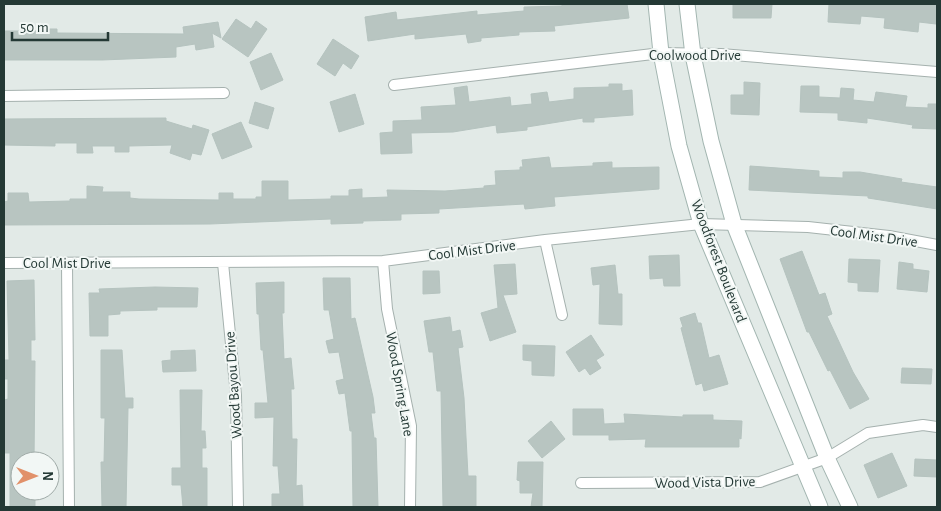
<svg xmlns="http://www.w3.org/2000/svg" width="941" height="511" font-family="'Alegreya Sans',sans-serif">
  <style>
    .building { fill: #b8c5c1; stroke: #b5c3bf }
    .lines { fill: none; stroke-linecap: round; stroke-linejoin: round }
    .street-casing { stroke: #a5b1ae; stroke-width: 12 }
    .secondary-casing { stroke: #a2b5b0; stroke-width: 17 }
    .street { stroke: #fff; stroke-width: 10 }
    .secondary { stroke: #fff; stroke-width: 15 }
    .labels { text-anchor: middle; stroke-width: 4; stroke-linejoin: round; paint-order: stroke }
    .street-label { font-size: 15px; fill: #243935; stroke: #f2f7f5 }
  </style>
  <rect width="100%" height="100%" fill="#e2eae7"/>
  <!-- building -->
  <path class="building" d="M562,4H627L629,18L554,26L555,31L519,32V35L481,38V41L468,43L466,34L415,39V34L368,41L365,17L396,12L397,20L477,11V15L524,11V7L562,6Z
    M733,4H772L771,18H733Z
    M829,4H937L936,24L919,22L918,32L884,28L885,18L861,16L860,24L828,22Z
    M236,19L251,29L256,21L267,29L248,57L222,39Z
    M218,22L221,38L212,33L214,47L196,50L195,44L176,47V57L102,60H4L5,31H43V29H57V33L184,34L183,27Z
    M333,39L359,56L351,69L343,63L335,76L317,64Z
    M271,53L283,80L261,90L250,62Z
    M744,82L760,83L759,115L731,114V95H744Z
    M609,84H622V91L632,90L633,115L594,118V122H583V118L527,127V130L497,133L496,125L453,132L411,133L412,153L381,154L380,133L393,132V121L422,120L421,107L456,105L454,88L467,86L469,102L510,97L511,106L532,104L531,94L547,92L549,102L574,99V88L609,87Z
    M801,86H819V97L840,98L841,88L854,89L853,100L874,102L876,92L907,96L905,107L928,108V104H937V129L912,128L913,125L867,118V123L838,120V113L800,112Z
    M355,94L364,124L339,132L330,102Z
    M255,102L274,108L268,129L249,123Z
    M166,118V121L192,129L193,125L209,130L201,155L192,153L190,160L170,153L172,145L129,146V152H115V146H92L93,153H77V143H55V146L4,145V119Z
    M241,122L252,147L222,159L212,134Z
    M549,157L551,168L593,166V163L612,162V168L659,167V189L554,197L555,206L525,209L524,204L439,209V213L401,214V220L363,221V223L331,224V219L210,224L4,225V202L8,201V193H28L29,202L70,201V199H87V186L103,187L102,192H130V198L139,199L219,200V193H233V199H256V197H262V181H288V200L331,199V196H349V190L362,189V198L388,197L387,190L445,191L484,188V186L496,185L495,171L520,170V167H523L522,160Z
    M750,166L819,171V177L843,178V172H860L902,179L901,182L937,187V209L868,198V196L749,190Z
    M802,251L819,295L825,293L832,314L827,316L853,372L869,399L850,409L830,370L828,371L809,332H807L780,259Z
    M679,255L680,286H664L663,278L650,279L649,256Z
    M849,259L880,260L878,292L858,291V283L848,282Z
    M899,262L913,264V269L929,271L927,292L897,289Z
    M515,264L517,294L503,295L516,332L490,341L481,313L498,308L494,265Z
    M615,265L618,294H622V325L599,324L600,284L593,285L591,268Z
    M423,271H439L440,293L423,294Z
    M323,278H350L351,319L355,318L373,397L375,413H371L374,438H376L378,507H353L352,431H350L345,393L339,394L336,381L344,379L339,352L329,353L326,341L334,339L329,310H324Z
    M34,280L35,340H31V361H35L34,461H20V491H35V506H10V453H4V400L8,399V379H4V360H9L7,281Z
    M284,282V313H282L284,359L291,358L294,389H291L292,439H297L296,486L302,485L303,507H272V494H280L278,466H273L274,417L255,418V403H268L263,350H261L259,314H257L256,283Z
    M155,287L198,288L197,307H157V310L120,311V314L108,315V336H90L89,293H100L99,289Z
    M695,313L698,323H701L709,358L719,355L728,384L704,391L702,383L696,385L681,328L683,327L680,318Z
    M450,317L452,332L460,330L463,347L458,348L464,398L468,476H476V507H443L441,391H437L433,352H429L424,321Z
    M591,335L604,355L596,360L601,368L590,375L585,368L579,372L566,352Z
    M523,345L555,346L554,376L532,375V361L523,360Z
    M101,350H122L125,398H133V408H128L126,507H102L101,462H104L105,418H101Z
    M195,350L196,371L163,372L162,361L171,360V351Z
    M902,368L932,369L931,384L901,383Z
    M180,390H202L201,431H205L206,448H202V468H207V507H183L181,485H172V468H181Z
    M573,409H603L604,424L625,423L624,414L683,417V415H713V420L742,421L741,439L739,438V447H645L646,439L609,440V435H573Z
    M551,421L565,439L542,458L528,441Z
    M892,453L907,486L878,498L864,465Z
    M915,459L937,460V477L914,476Z
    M518,462H543L542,507H531L533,493H520V481L517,480Z"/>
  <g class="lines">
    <!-- street casing -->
    <g class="street-casing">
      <path id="street" d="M394,85L661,53L721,54L937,72
        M4,96L224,93
        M545,240L562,315
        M383,261L387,309L411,426L410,507
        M4,263L383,261L545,240L701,224L808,227L889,236L937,245
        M67,263L69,507
        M223,263L236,395L238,507
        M581,483L760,482L827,458L868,433L923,425L937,427"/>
    </g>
    <!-- secondary casing -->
    <g class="secondary-casing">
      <path id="secondary" d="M656,4L661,53L679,146L701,224L820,507
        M687,4L693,55L711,141L734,224L827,458L850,507"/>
    </g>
    <!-- street -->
    <use href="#street" class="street"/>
    <!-- secondary -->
    <use href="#secondary" class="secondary"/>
  </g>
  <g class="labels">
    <!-- street labels -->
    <g class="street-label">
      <text x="695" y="60">Coolwood Drive</text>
      <text transform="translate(874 236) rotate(8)" y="5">Cool Mist Drive</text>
      <text transform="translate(472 250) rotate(-7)" y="5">Cool Mist Drive</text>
      <text transform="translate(719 261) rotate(69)" y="5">Woodforest Boulevard</text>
      <text x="67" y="268">Cool Mist Drive</text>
      <text transform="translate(400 384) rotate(80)" y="5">Wood Spring Lane</text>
      <text transform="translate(233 385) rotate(-94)" y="5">Wood Bayou Drive</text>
      <text transform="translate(705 482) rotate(-1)" y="5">Wood Vista Drive</text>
    </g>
  </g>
  <!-- border -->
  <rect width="941" height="511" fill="none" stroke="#243935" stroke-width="10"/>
  <!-- north arrow -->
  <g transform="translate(35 476) rotate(90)"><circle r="24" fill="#f2f7f5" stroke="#a0aba8"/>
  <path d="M0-4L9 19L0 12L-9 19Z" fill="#e1916a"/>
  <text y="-8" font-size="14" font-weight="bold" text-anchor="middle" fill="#243935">N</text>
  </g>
  <!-- scale -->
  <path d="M12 32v8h96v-8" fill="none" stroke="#243935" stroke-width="2.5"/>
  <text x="20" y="32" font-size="15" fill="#243935" stroke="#f2f7f5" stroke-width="4" paint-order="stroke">50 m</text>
</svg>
